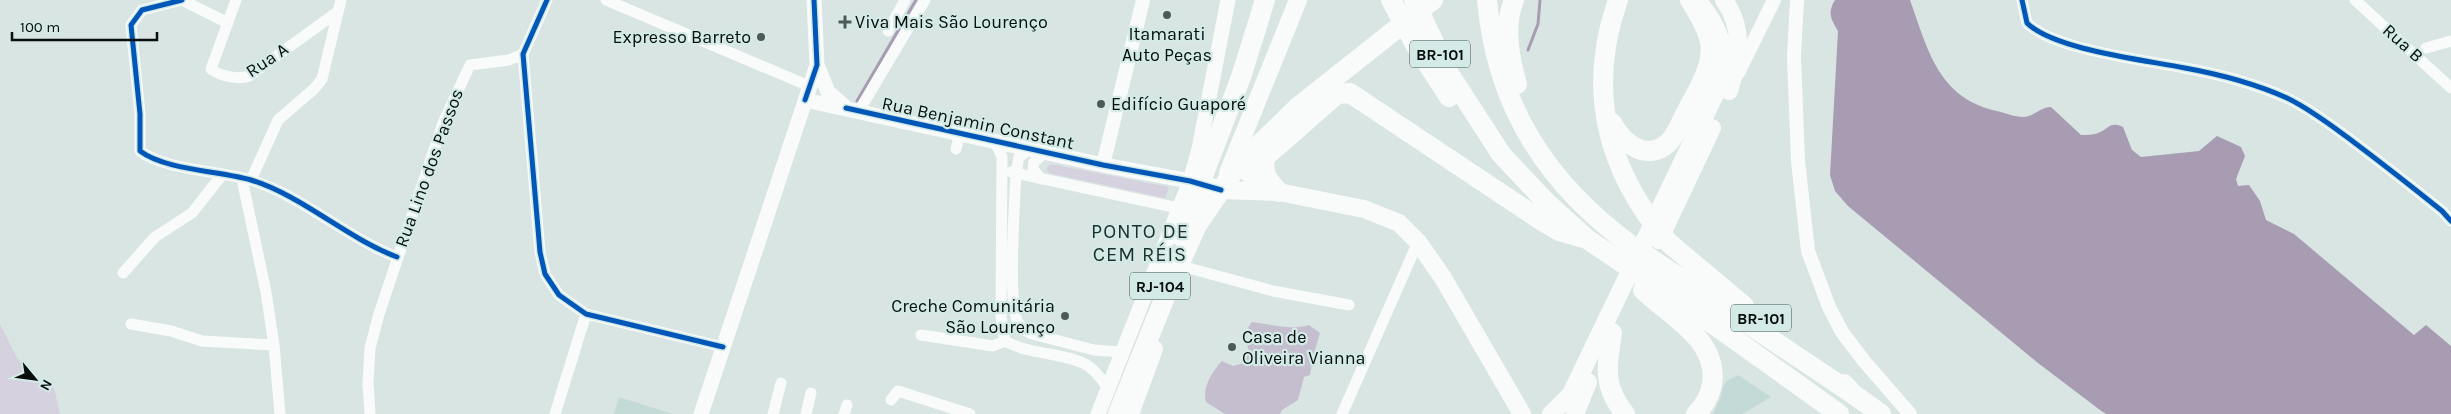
<svg xmlns="http://www.w3.org/2000/svg" width="2451" height="414" font-family="Karla,sans-serif">
  <style>
    .built { fill: #c3dad7 }
    .green { fill: #d5d1df }
    .forest { fill: #c4becf }
    .water { fill: #a79cb2 }
    .lines { fill: none; stroke-linecap: round; stroke-linejoin: round }
    .stream { stroke: #a79cb2; stroke-width: 3 }
    .minor { stroke: #f9fbfb; stroke-width: 11 }
    .tertiary { stroke: #f9fbfb; stroke-width: 14 }
    .secondary { stroke: #f9fbfb; stroke-width: 15 }
    .primary { stroke: #f9fbfb; stroke-width: 18 }
    .motorway { stroke: #f9fbfb; stroke-width: 20 }
    .cycleway-casing { stroke: #d3eae6; stroke-width: 8 }
    .cycleway { stroke: #0057b8; stroke-width: 5 }
    .poi-dot { fill: #505958; stroke: #d3eae6; stroke-width: 2 }
    .labels { text-anchor: middle; stroke-width: 4.5; stroke-linejoin: round; paint-order: stroke }
    .shield { fill: #d3eae6; stroke: #44504e; stroke-width: 1 }
    .shield-label { font-size: 16px; font-weight: bold; fill: #070e0d }
    .poi-label { font-size: 18px; fill: #070e0d; stroke: #d3eae6; text-anchor: start }
    .street-label { font-size: 18px; fill: #070e0d; stroke: #d3eae6 }
    .quarter-label { font-size: 20px; letter-spacing: 1px; fill: #1c2f2c; stroke: #d3eae6 }
  </style>
  <rect width="100%" height="100%" fill="#d8e5e2"/>
  <!-- built -->
  <path class="built" d="M1738,375L1771,397L1742,414H1713L1720,399L1724,385L1727,381Z
    M619,397L673,414H614Z"/>
  <!-- green -->
  <path class="green" d="M1051,164L1169,187L1165,198L1049,173L1046,168Z
    M0,324L16,356L32,377L54,388L60,414H0Z"/>
  <!-- forest -->
  <path class="forest" d="M1252,322C1270,324 1291,331 1309,325L1320,333L1313,357L1310,375L1304,377L1298,400L1282,410L1280,414H1225L1206,402C1202,387 1212,372 1222,361L1233,366L1244,363L1249,351L1247,345L1255,335L1249,332L1248,328Z"/>
  <!-- water -->
  <path class="water" d="M1835,0H1910C1928,50 1938,98 1997,111C2005,113 2015,117 2023,117C2034,117 2040,107 2051,107L2081,135C2086,135 2093,135 2098,133C2109,129 2110,121 2123,127L2132,150L2141,157L2199,151L2217,136L2241,147L2245,156L2236,179L2238,186L2249,185L2260,201L2266,220L2294,234L2414,335L2426,325L2451,346V414H2106L2100,410L2038,363L1848,206L1835,191L1830,175L1838,31C1831,19 1827,13 1835,0Z"/>
  <g class="lines">
    <!-- stream -->
    <path class="stream" d="M1528,50L1538,24L1540,0
      M857,101L916,0"/>
    <!-- minor -->
    <path class="minor" d="M182,0L142,10L131,25L140,114V151C165,170 220,171 251,180C301,195 348,239 397,257
      M182,0L228,23
      M236,0L211,69C220,76 238,80 249,76L336,13
      M547,0L523,54L540,252L545,274L559,295L586,314L723,347
      M606,0L809,86
      M2022,0L2027,23C2054,50 2146,60 2185,68C2218,74 2256,84 2287,98C2308,108 2328,123 2347,137C2379,161 2411,186 2442,211L2451,221
      M2355,0L2451,88
      M888,31L905,0
      M2426,48L2451,41
      M859,111L925,0
      M995,141L1002,157L1001,317L1005,341C1030,355 1059,352 1083,363C1094,368 1101,379 1108,388
      M956,149L960,133
      M1031,149L1019,157L1016,173C1015,200 1007,304 1018,322C1021,329 1026,331 1032,334L1094,350L1122,352
      M1011,172L1178,208
      M242,179L266,292L274,345L280,414
      M1041,179L1033,169L1034,162L1046,152
      M251,180L278,120L314,89L322,79L341,0
      M1185,267L1273,291L1349,305
      M123,273L155,237L192,213L222,175
      M131,324L171,331L202,341L274,345
      M921,335L993,346L1005,341
      M891,400L898,391L970,414
      M370,414L368,384L370,348L379,314L443,123L470,65L509,60L523,54
      M555,414L586,314
      M773,414L781,383
      M806,414L811,393
      M844,414L847,405
      M1342,414L1418,242"/>
    <!-- tertiary -->
    <path class="tertiary" d="M1797,0L1794,56L1798,161L1808,251L1829,307L1842,332L1864,361L1910,414
      M1738,73L1774,0
      M1103,165L1143,0"/>
    <!-- secondary -->
    <path class="secondary" d="M817,65L828,92L844,106
      M805,100L1103,165L1190,181
      M701,414L817,65L814,0
      M1098,414L1190,181L1199,149L1228,0"/>
    <!-- primary -->
    <path class="primary" d="M1724,0C1745,29 1739,60 1729,91
      M1236,155C1243,175 1259,180 1276,191
      M1228,173L1298,0
      M1190,181L1221,190L1279,192L1364,209L1399,223L1418,242L1443,278L1522,414
      M1659,240L1712,128
      M1155,274L1165,264H1173L1180,269L1179,280
      M1130,414L1154,349
      M1551,414L1571,394L1719,86C1729,55 1721,29 1700,4
      M1575,414L1588,382"/>
    <!-- motorway -->
    <path class="motorway" d="M1391,0L1416,46L1449,97
      M1414,0L1448,72L1501,154L1547,203L1587,239L1723,331L1839,414
      M1487,0C1496,106 1547,184 1632,246L1853,394
      M1514,0C1503,26 1509,57 1517,84
      M1618,0C1586,90 1607,172 1669,243L1744,306
      M1612,123C1622,142 1646,163 1668,143C1677,135 1683,117 1689,107C1699,88 1714,64 1710,42C1707,27 1698,13 1690,0
      M1265,158C1262,174 1268,181 1279,192
      M1256,165L1337,94L1350,93L1542,221L1559,231L1583,238
      M1180,236L1241,77L1265,0
      M1643,290C1670,316 1719,340 1712,384C1710,396 1705,405 1696,414
      M1612,333C1607,367 1602,385 1625,414
      M1844,384L1853,394L1881,414
      M1118,414L1169,287L1197,225L1238,165L1299,106L1433,0"/>
    <!-- cycleway casing -->
    <g class="cycleway-casing">
      <path id="cycleway" d="M182,0L142,10L131,25L140,114V151C165,170 220,171 251,180C301,195 348,239 397,257
        M547,0L523,54L540,252L545,274L559,295L586,314L723,347
        M2022,0L2027,23C2054,50 2146,60 2185,68C2218,74 2256,84 2287,98C2308,108 2328,123 2347,137C2379,161 2411,186 2442,211L2451,221
        M805,100L817,65L814,0
        M846,108L1103,165L1190,181L1221,190"/>
    </g>
    <!-- cycleway -->
    <use href="#cycleway" class="cycleway"/>
  </g>
  <!-- markers -->
  <g class="poi-dot">
    <circle cx="1167" cy="15" r="5"/>
    <path d="M842.5 14.5h5v5h5v5h-5v5h-5v-5h-5v-5h5z"/>
    <circle cx="761" cy="37" r="5"/>
    <circle cx="1101" cy="104" r="5"/>
    <circle cx="1065" cy="316" r="5"/>
    <circle cx="1232" cy="347" r="5"/>
  </g>
  <g class="labels">
    <!-- shield labels -->
    <g class="shield">
      <rect x="1410" y="40.5" width="60" height="27" rx="4"/>
      <rect x="1130" y="272.5" width="60" height="27" rx="4"/>
      <rect x="1731" y="304.5" width="60" height="27" rx="4"/>
    </g>
    <g class="shield-label">
      <text x="1440" y="60">BR-101</text>
      <text x="1160" y="292">RJ-104</text>
      <text x="1761" y="324">BR-101</text>
    </g>
    <!-- poi labels -->
    <g class="poi-label">
      <text x="855" y="28">Viva Mais São Lourenço</text>
      <text x="1167" y="40" text-anchor="middle">Itamarati<tspan x="1167" dy="21">Auto Peças</tspan></text>
      <text x="751" y="43" text-anchor="end">Expresso Barreto</text>
      <text x="1111" y="110">Edifício Guaporé</text>
      <text x="1055" y="312" text-anchor="end">Creche Comunitária<tspan x="1055" dy="21">São Lourenço</tspan></text>
      <text x="1242" y="343">Casa de<tspan x="1242" dy="21">Oliveira Vianna</tspan></text>
    </g>
    <!-- street labels -->
    <g class="street-label">
      <text transform="translate(2403 43) rotate(42)" y="6">Rua B</text>
      <text transform="translate(267 60) rotate(-34)" y="6">Rua A</text>
      <text transform="translate(978 123) rotate(12)" y="6">Rua Benjamin Constant</text>
      <text transform="translate(429 168) rotate(-70)" y="6">Rua Lino dos Passos</text>
    </g>
    <!-- quarter labels -->
    <g class="quarter-label">
      <text x="1140" y="238">PONTO DE<tspan x="1140" dy="23">CEM RÉIS</tspan></text>
    </g>
  </g>
  <!-- north arrow -->
  <g transform="translate(35 379) rotate(119)" stroke="#d3eae6" stroke-width="4" paint-order="stroke">
  <path d="M0-4L9 19L0 12L-9 19Z" fill="#070e0d"/>
  <text y="-8" font-size="14" font-weight="bold" text-anchor="middle" fill="#070e0d">N</text>
  </g>
  <!-- scale -->
  <path d="M12 32v8h145v-8" fill="none" stroke="#070e0d" stroke-width="2.5"/>
  <text x="20" y="32" font-size="15" fill="#070e0d" stroke="#d3eae6" stroke-width="4" paint-order="stroke">100 m</text>
</svg>
